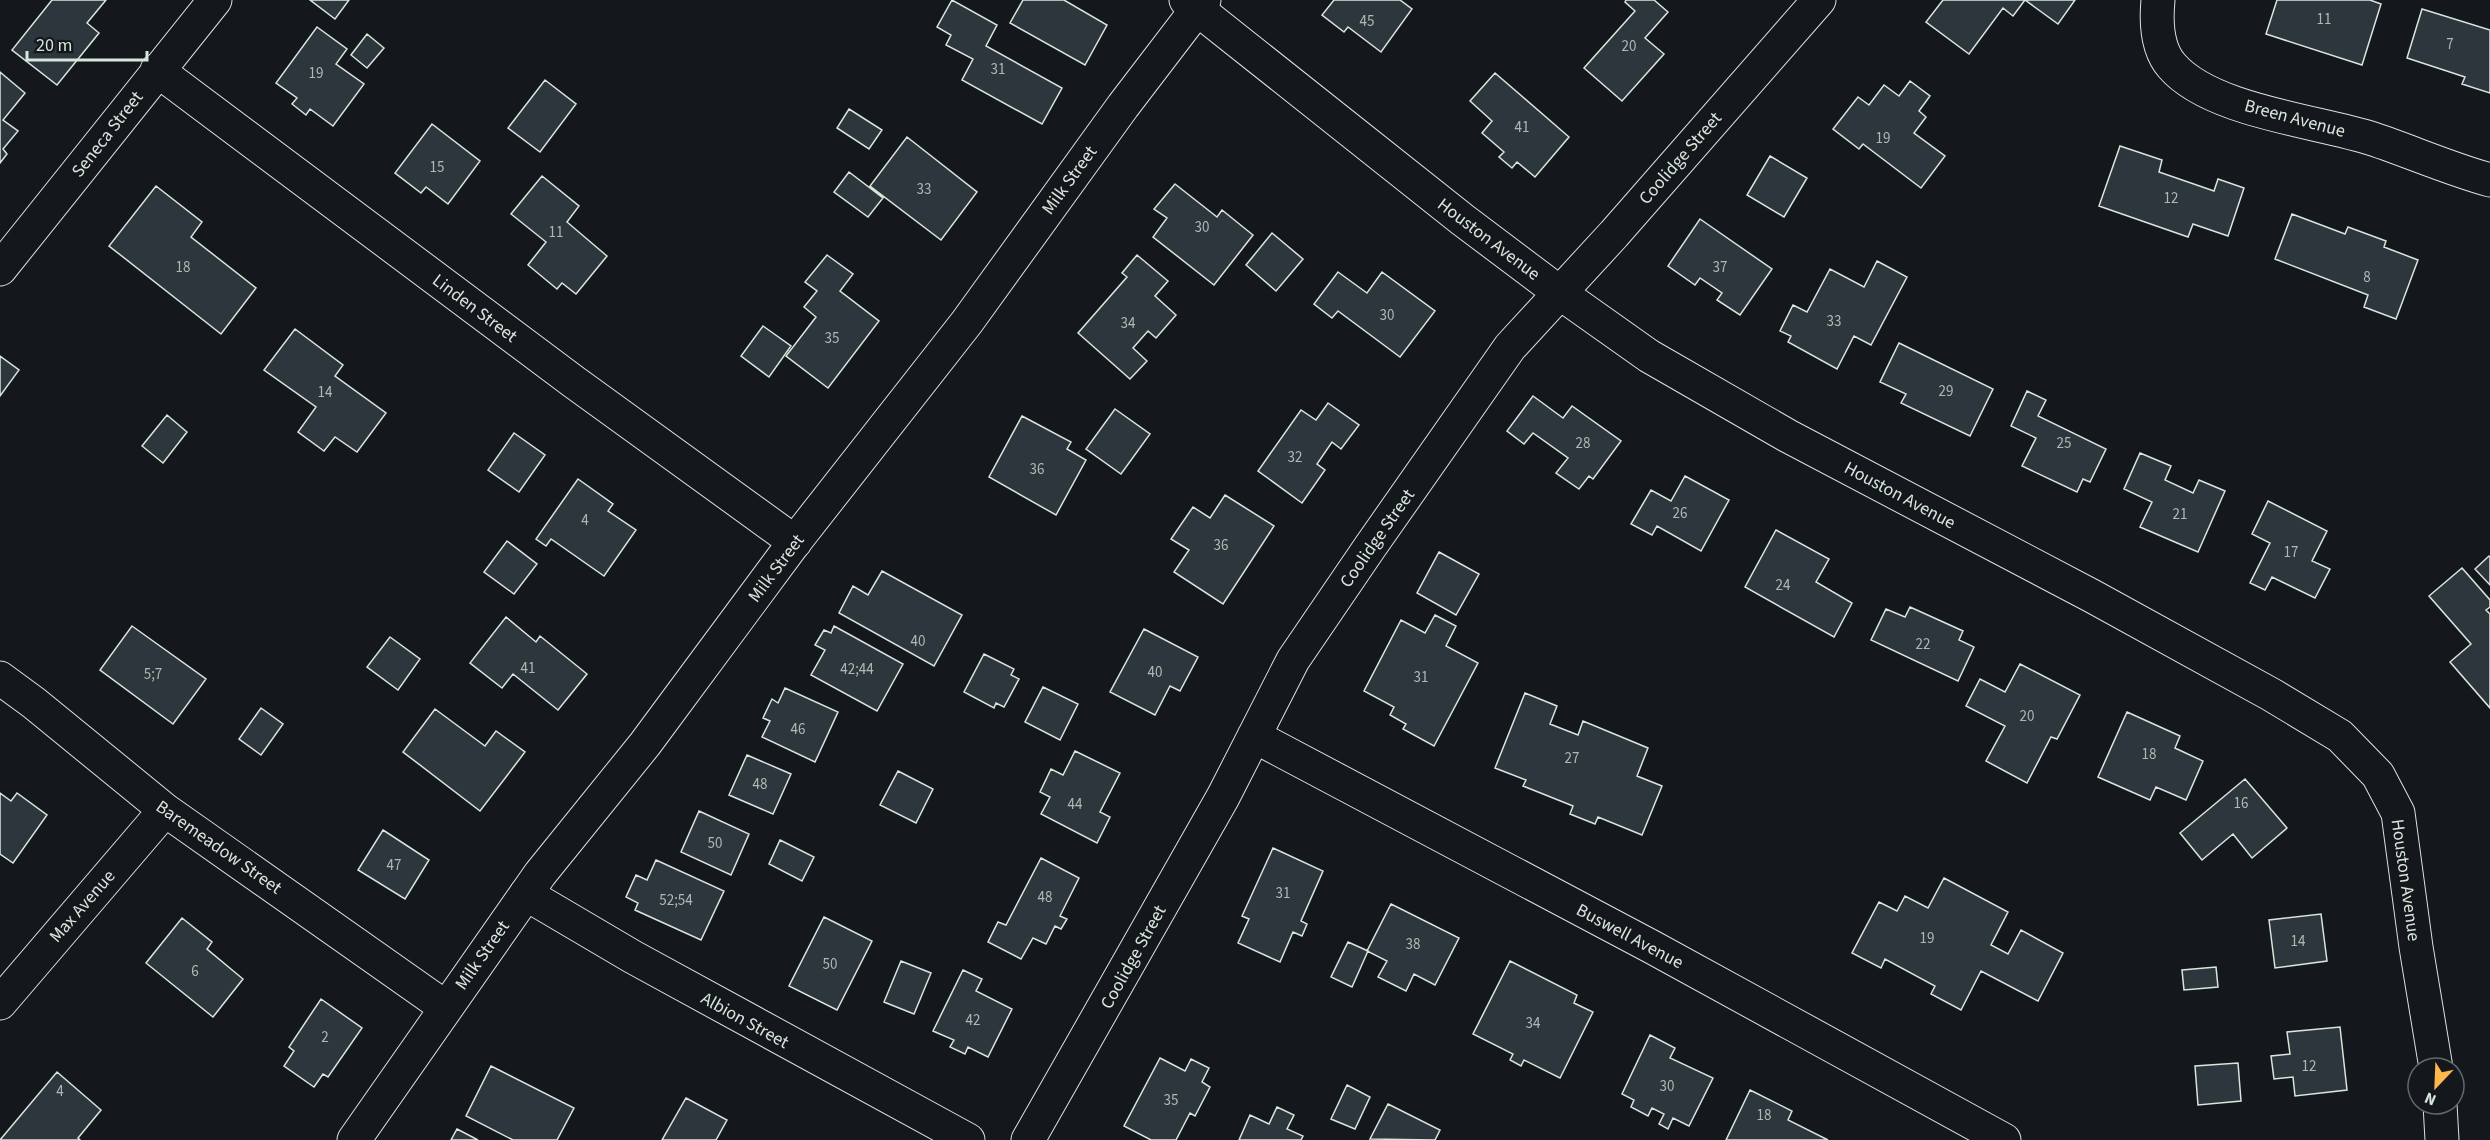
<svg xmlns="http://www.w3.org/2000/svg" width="2490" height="1140" font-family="'Source Sans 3',sans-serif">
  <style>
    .building { fill: #2c363c; stroke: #d8e6dc; stroke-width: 1.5 }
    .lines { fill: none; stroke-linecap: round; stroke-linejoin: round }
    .minor-casing { stroke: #d8e6dc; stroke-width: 35 }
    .tertiary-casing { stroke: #d8e6dc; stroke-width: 35 }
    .minor { stroke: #14181c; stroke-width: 33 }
    .tertiary { stroke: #14181c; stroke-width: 33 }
    .labels { text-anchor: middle; stroke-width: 4.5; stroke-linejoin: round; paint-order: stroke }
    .number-label { font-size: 15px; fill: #adbab4 }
    .street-label { font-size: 18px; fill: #d8e6dc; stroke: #14181c }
  </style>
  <rect width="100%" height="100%" fill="#14181c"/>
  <!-- building -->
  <path class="building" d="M52,0H106L87,23L99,33L57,85L12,50Z
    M310,0H349L335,19Z
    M952,0L997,25L986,46L1062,88L1042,124L962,80L973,59L946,45L951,35L937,27Z
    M1023,0H1064L1107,25L1085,65L1010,23Z
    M1334,0H1400L1412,9L1381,52L1348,27L1344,32L1322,15Z
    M1626,0H1654L1668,12L1645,38L1664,54L1622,101L1584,68L1635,11L1625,2Z
    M1943,0H2075L2058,24L2025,0L2013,16L2003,8L1969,54L1926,22Z
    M2277,0H2370L2381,4L2362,65L2266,34Z
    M2422,9L2490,30V93L2462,84L2465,77L2407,58Z
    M317,27L347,49L336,64L364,84L333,126L310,109L306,115L292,104L297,98L276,83Z
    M367,34L384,48L367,68L351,55Z
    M0,72L25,93L3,120L18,131L3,149L7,154L0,163Z
    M1495,73L1569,137L1535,177L1517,162L1512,168L1499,157L1504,152L1482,133L1492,121L1470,101Z
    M545,80L576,104L540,152L508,128Z
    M1910,81L1930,96L1919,111L1926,117L1914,133L1945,156L1921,188L1863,144L1859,149L1833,129L1858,97L1869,105L1884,85L1899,96Z
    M849,109L882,130L869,149L837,128Z
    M432,124L480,161L448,204L426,187L421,193L395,173Z
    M907,137L977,192L941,240L870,186Z
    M2120,146L2162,160L2159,172L2214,191L2218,179L2244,188L2228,236L2193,224L2188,237L2099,206Z
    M1770,156L1807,178L1784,217L1747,195Z
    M849,172L883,198L868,217L834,192Z
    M542,176L579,206L567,222L607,256L576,294L562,283L557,289L528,265L546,242L511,214Z
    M1175,184L1217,217L1222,210L1253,235L1214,285L1153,237L1167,218L1154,209Z
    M156,186L202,222L191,237L256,288L221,334L109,246Z
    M2292,214L2345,234L2348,227L2386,241L2384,247L2418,260L2396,319L2364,307L2368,295L2275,259Z
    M1700,219L1772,269L1740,315L1717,300L1722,293L1700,278L1695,285L1668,266Z
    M1272,233L1303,259L1276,291L1246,265Z
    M827,255L853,274L840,291L879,321L828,388L786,356L816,317L804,307L817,291L805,282Z
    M1137,255L1168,281L1155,296L1176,315L1156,338L1148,331L1133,348L1147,361L1130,379L1078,333L1127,277L1122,273Z
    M1877,261L1907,277L1871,345L1854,336L1837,369L1788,342L1791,336L1780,331L1793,305L1807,312L1830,269L1864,287Z
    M1338,272L1367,293L1382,272L1435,311L1400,357L1338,311L1332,318L1314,304Z
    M763,326L791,346L769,377L741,356Z
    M295,329L343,365L335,376L386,413L357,452L335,437L324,451L298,432L316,407L264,370Z
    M1899,343L1993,389L1970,436L1901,403L1906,394L1880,382Z
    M0,356L19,370L0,396Z
    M2027,391L2046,400L2038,416L2106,449L2090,482L2083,479L2077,492L2022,466L2036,438L2011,426Z
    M1533,396L1563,418L1572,406L1621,441L1593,479L1589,476L1579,489L1556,473L1568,458L1533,433L1524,444L1507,431Z
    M1328,403L1359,425L1341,449L1332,442L1317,464L1325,470L1302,503L1258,471L1301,410L1316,420Z
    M1115,409L1150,434L1121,474L1086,449Z
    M167,415L187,432L163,463L142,446Z
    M1022,416L1071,442L1067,449L1086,460L1056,515L989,477Z
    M514,433L545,455L519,492L488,470Z
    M2140,453L2171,466L2165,480L2193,493L2199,480L2225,491L2198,552L2140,527L2152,502L2124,489Z
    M1685,476L1729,500L1701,551L1657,526L1652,535L1631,524L1651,490L1671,501Z
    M578,479L613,504L608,511L636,530L604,576L551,539L546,546L536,539Z
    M1225,495L1274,526L1223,604L1174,572L1189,550L1171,539L1193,507L1210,518Z
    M2268,501L2327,531L2312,561L2330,569L2315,598L2272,577L2265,590L2250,583L2270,543L2252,534Z
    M1776,530L1829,559L1816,582L1852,603L1834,637L1745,587Z
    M507,541L537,564L514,594L484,572Z
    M1439,552L1479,574L1456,615L1417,593Z
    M2489,556L2490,557V585L2475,569Z
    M2462,568L2490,600V607L2486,610L2490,614V708L2450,662L2471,644L2429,596Z
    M882,571L962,615L934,666L839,613L853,586L868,595Z
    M1910,607L1963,631L1959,640L1974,647L1958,681L1871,640L1886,609L1905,617Z
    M1435,615L1456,626L1446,646L1478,663L1434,746L1403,729L1406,724L1390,715L1394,707L1364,691L1401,620L1425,633Z
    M506,617L536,642L540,636L587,674L558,710L513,674L502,688L470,663Z
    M132,626L206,679L173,724L100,670Z
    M834,626L903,664L877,711L811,675L825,650L815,645L824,630L831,633Z
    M1144,629L1198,657L1180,691L1170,686L1155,715L1110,692Z
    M390,637L420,659L398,690L367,667Z
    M984,654L1014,669L1011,675L1019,679L1004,707L996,703L994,708L964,692Z
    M2020,664L2080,695L2057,739L2051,737L2027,783L1986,761L2005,726L1966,706L1980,679L2005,692Z
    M1043,687L1078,704L1060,740L1025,722Z
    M785,688L838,712L815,762L762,737L770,721L763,718L772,699L778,703Z
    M1525,693L1557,706L1550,724L1578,735L1583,721L1648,748L1637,776L1662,786L1642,835L1598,817L1595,824L1570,814L1573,806L1523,786L1526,780L1495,768Z
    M261,708L283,724L261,755L239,739Z
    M435,709L485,746L496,731L525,752L480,811L403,752Z
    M2127,712L2180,736L2175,748L2203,761L2186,800L2156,787L2150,800L2098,777Z
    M1075,751L1120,773L1100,812L1110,817L1097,843L1041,814L1050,797L1040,792L1051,769L1063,775Z
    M747,755L791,774L773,814L729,795Z
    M898,771L933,789L916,823L880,805Z
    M2245,779L2287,828L2252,858L2233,834L2202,860L2180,833Z
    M0,793L11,801L17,793L47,815L13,863L0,854Z
    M699,811L749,834L731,875L681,852Z
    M383,830L429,860L405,899L358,870Z
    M780,840L814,857L802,881L769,864Z
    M1273,848L1323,871L1301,921L1307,924L1302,936L1293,932L1280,962L1238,943L1249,919L1242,916Z
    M1041,858L1079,878L1060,916L1067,919L1061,929L1055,926L1046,944L1033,938L1021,959L988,942L998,922L1006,925Z
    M656,860L724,891L701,940L635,910L638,903L626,897L636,875L647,880Z
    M1944,878L2008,912L1991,945L2008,954L2021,930L2063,953L2038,1001L1981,971L1961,1010L1931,994L1935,986L1885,959L1881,968L1852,953L1879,902L1897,911L1905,896L1928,908Z
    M1391,904L1459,938L1435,985L1414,974L1406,991L1378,977L1387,961L1367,951Z
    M2321,914L2327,961L2275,968L2269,920Z
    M824,917L872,941L837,1010L789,986Z
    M182,918L212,942L207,949L243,979L213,1017L146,963Z
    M1348,942L1368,951L1352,987L1331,977Z
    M901,961L931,973L914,1014L884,1002Z
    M1510,961L1577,995L1574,1003L1593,1012L1560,1078L1524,1060L1521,1066L1510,1060L1513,1054L1473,1034Z
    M2216,967L2218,987L2184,990L2182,970Z
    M963,970L982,979L976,991L1012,1009L988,1057L968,1047L965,1054L950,1047L954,1040L933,1031Z
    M321,999L362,1028L328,1077L323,1074L314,1087L284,1066L294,1051L289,1047Z
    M2340,1027L2347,1090L2295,1096L2293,1077L2274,1079L2271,1056L2290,1054L2287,1032Z
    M1650,1035L1675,1048L1670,1058L1713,1078L1689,1126L1673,1118L1668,1129L1659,1124L1664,1114L1652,1108L1648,1116L1631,1107L1634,1100L1622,1094Z
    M1160,1058L1185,1071L1191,1059L1209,1068L1202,1082L1210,1087L1195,1116L1190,1113L1176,1140H1151L1124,1126Z
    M2238,1063L2241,1101L2198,1105L2195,1066Z
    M491,1066L574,1108L557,1140H513L466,1116Z
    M57,1072L101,1110L78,1138L80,1140H0Z
    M1347,1085L1370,1097L1355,1129L1331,1119Z
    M1750,1090L1792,1111L1788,1120L1828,1140H1726Z
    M686,1098L727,1120L716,1140H662Z
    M1388,1104L1440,1130L1435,1140L1370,1139Z
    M1277,1107L1294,1115L1287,1129L1303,1136L1301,1140H1239L1250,1115L1269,1124Z
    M457,1129L478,1140H451Z"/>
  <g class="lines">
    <!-- minor casing -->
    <g class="minor-casing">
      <path id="minor" d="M1186,0L1463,220L1560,293L1649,356L1788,436L2092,596L2272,695L2340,736L2378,775L2398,813L2416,947L2436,1068
        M2158,0C2156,21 2157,49 2172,66C2211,111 2317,121 2373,139C2412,152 2450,169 2490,180
        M157,70L574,382L795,542
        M0,269L215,0
        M0,678L34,703L165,810L445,1007
        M1254,736L1652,947L2004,1140
        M526,894L633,957L968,1140
        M0,1003L165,810
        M2440,1104L2442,1140
        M1028,1140L1223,797L1293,660L1370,547L1510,347L1614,234L1819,0"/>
    </g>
    <!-- tertiary casing -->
    <g class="tertiary-casing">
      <path id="tertiary" d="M354,1140L540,874L645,744L793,544L967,322L1123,106L1204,0"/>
    </g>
    <!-- minor -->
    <use href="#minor" class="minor"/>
    <!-- tertiary -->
    <use href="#tertiary" class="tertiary"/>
  </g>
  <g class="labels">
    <!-- number labels -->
    <g class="number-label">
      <text x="2324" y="24">11</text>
      <text x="1367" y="26">45</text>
      <text x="2450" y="49">7</text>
      <text x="1629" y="51">20</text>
      <text x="998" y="74">31</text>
      <text x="316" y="78">19</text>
      <text x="1522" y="132">41</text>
      <text x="1883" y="143">19</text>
      <text x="437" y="172">15</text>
      <text x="924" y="194">33</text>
      <text x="2171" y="203">12</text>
      <text x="1202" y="232">30</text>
      <text x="556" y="237">11</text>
      <text x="183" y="272">18</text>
      <text x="1720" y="272">37</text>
      <text x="2367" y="282">8</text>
      <text x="1387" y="320">30</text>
      <text x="1834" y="326">33</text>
      <text x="1128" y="328">34</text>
      <text x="832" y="343">35</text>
      <text x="1946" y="396">29</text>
      <text x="325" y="397">14</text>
      <text x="1583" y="448">28</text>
      <text x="2064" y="448">25</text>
      <text x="1295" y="462">32</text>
      <text x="1037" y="474">36</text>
      <text x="1680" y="518">26</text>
      <text x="2180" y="519">21</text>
      <text x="585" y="525">4</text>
      <text x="1221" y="550">36</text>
      <text x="2291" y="557">17</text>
      <text x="1783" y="590">24</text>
      <text x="918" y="646">40</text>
      <text x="1923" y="649">22</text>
      <text x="528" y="673">41</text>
      <text x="857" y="674">42;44</text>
      <text x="1155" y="677">40</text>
      <text x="153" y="679">5;7</text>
      <text x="1421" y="682">31</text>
      <text x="2027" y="721">20</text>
      <text x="798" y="734">46</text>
      <text x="2149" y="759">18</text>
      <text x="1572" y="763">27</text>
      <text x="760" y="789">48</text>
      <text x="2241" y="808">16</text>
      <text x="1075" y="809">44</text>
      <text x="715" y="848">50</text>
      <text x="394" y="870">47</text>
      <text x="1283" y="898">31</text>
      <text x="1045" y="902">48</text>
      <text x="676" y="905">52;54</text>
      <text x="1927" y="943">19</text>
      <text x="2298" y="946">14</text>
      <text x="1413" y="949">38</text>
      <text x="830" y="969">50</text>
      <text x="195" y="976">6</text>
      <text x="973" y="1025">42</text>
      <text x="1533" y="1028">34</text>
      <text x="325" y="1042">2</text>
      <text x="2309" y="1071">12</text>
      <text x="1667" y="1091">30</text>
      <text x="60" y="1096">4</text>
      <text x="1171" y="1105">35</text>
      <text x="1764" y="1120">18</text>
    </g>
    <!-- street labels -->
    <g class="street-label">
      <text transform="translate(2295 118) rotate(15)" y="6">Breen Avenue</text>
      <text transform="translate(107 134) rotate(-52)" y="6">Seneca Street</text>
      <text transform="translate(1680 158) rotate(-49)" y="6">Coolidge Street</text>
      <text transform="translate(1069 180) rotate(-54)" y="6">Milk Street</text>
      <text transform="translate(1489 239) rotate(37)" y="6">Houston Avenue</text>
      <text transform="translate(475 308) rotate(37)" y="6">Linden Street</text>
      <text transform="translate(1900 495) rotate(28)" y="6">Houston Avenue</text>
      <text transform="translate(1377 538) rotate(-55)" y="6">Coolidge Street</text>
      <text transform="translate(776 568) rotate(-53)" y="6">Milk Street</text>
      <text transform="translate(219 847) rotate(35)" y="6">Baremeadow Street</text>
      <text transform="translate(2406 880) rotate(82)" y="6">Houston Avenue</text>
      <text transform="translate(82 906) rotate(-49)" y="6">Max Avenue</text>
      <text transform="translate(1630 936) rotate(28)" y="6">Buswell Avenue</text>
      <text transform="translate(482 955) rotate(-55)" y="6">Milk Street</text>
      <text transform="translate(1133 957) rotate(-61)" y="6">Coolidge Street</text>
      <text transform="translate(745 1020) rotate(29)" y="6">Albion Street</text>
    </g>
  </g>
  <!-- north arrow -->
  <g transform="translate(2436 1086) rotate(203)"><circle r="28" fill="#14181c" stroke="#626a69" stroke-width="1.5"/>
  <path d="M0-4.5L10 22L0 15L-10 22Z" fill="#ffb74d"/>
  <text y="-9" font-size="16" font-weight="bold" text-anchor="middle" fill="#d8e6dc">N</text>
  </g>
  <!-- scale -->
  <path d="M27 51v9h120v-9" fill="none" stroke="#d8e6dc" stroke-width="3"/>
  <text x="36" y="51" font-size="18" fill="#d8e6dc" stroke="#14181c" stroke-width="4.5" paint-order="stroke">20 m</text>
</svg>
